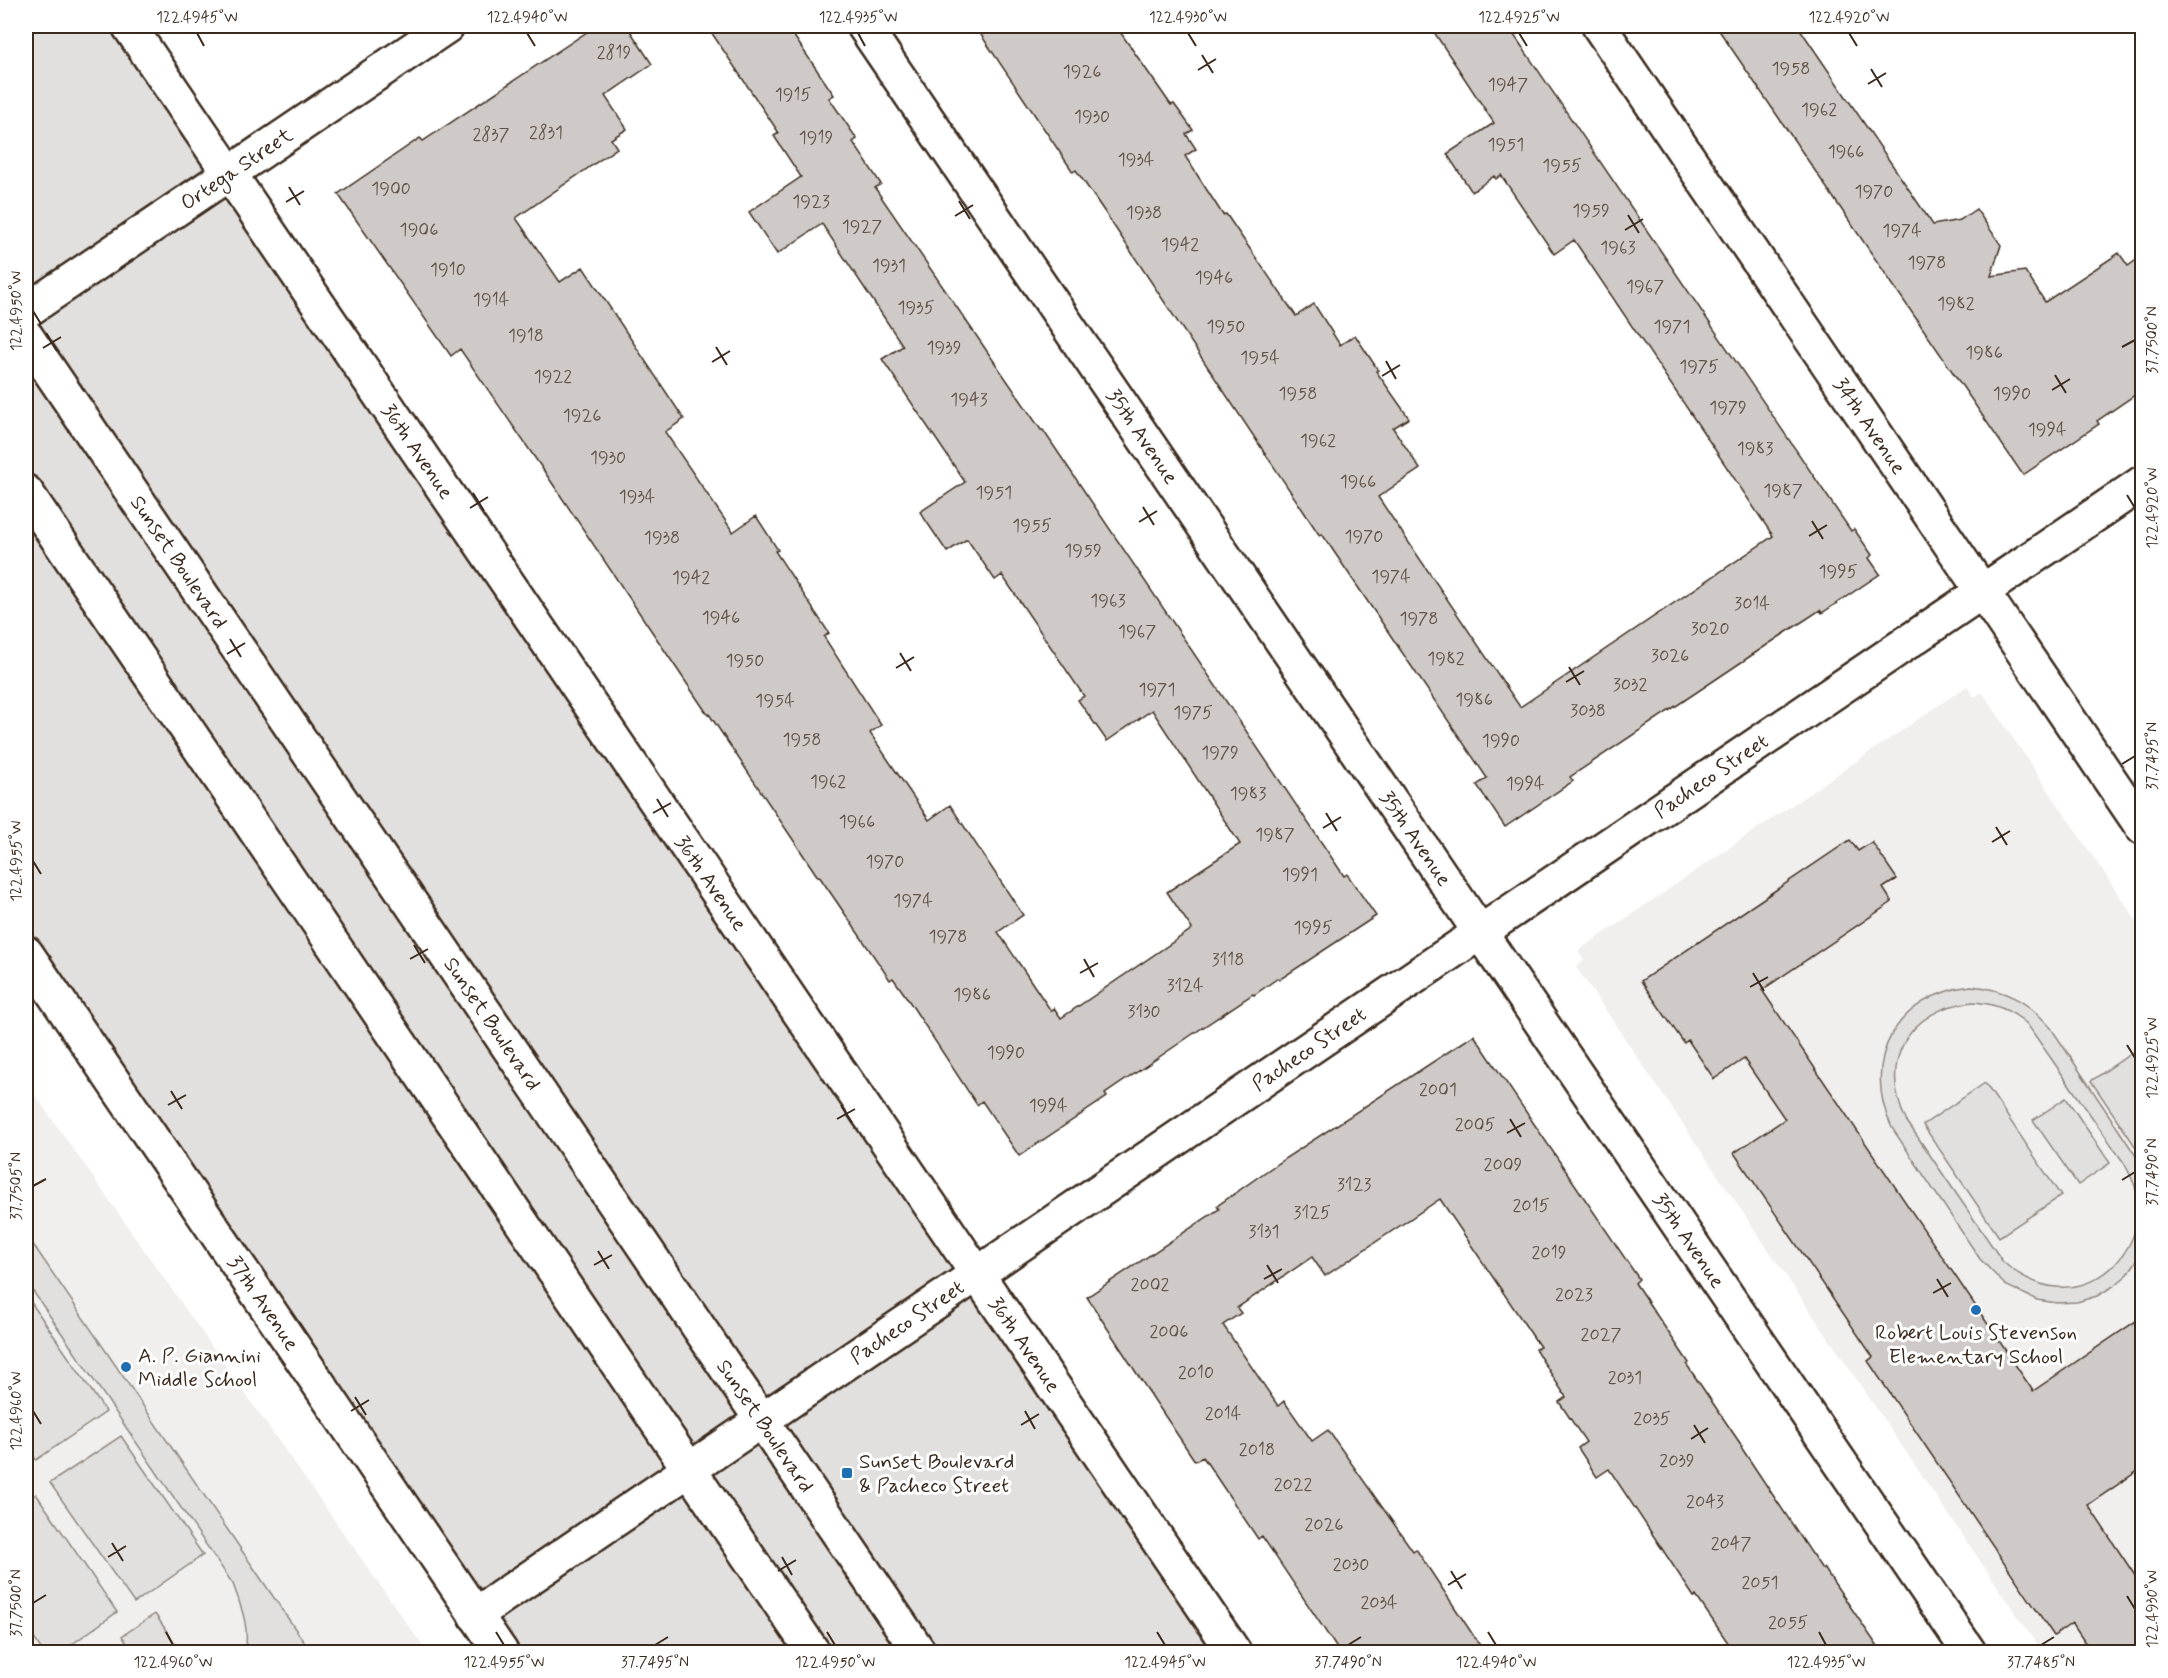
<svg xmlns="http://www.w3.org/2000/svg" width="2168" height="1678" font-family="Mynerve,sans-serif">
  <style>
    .built { fill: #f1efee }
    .green { fill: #e2e0de; stroke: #8e857e; stroke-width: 1.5; fill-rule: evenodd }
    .building { fill: #cfcac7; stroke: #3b2a1e; stroke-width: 1.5 }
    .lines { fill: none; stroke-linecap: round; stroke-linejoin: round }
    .minor-casing { stroke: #3b2a1e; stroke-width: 38 }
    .secondary-casing { stroke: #3b2a1e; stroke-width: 38 }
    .minor { stroke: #fff; stroke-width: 33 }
    .secondary { stroke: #fff; stroke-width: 33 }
    .ticks { fill: none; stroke: #3b2a1e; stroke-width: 2 }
    .poi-dot { fill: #1f6fb2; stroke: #fff; stroke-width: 2 }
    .labels { text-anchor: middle; stroke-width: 6; stroke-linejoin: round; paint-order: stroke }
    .number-label { font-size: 18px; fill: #605248 }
    .street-label { font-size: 21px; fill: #3b2a1e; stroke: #fff }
    .poi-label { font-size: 21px; fill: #3b2a1e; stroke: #fff; text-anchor: start }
    .neatline { fill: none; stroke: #3b2a1e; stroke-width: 2 }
    .ticks-label { font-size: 15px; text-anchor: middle; fill: #3b2a1e }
  </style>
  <rect width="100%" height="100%" fill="#fff"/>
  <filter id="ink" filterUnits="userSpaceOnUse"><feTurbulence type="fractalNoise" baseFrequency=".0167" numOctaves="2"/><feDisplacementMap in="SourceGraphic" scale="12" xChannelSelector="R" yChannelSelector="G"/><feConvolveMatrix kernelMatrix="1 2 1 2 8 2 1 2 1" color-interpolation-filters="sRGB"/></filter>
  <g filter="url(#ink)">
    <!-- built -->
    <path class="built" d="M1967,686L1974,697L1982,692L2142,929V1652H2042L1576,967L1584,961L1578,951Z
      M26,1082L427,1652H26Z"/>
    <!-- green -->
    <path class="green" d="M26,26H129L1234,1652H500L26,954Z
      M1971,986C2005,989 2029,1002 2051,1028L2142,1165V1253L2127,1275L2114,1286L2097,1296L2077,1302L2057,1303L2037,1300L2005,1285L1980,1259L1892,1128C1860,1060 1896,995 1971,986ZM1973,1002C1994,1003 2011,1010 2027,1024L2124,1163C2129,1172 2134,1182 2137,1193C2147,1241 2106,1292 2056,1287C2035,1285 2018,1275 2003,1262L1906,1120C1878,1062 1908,1008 1973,1002Z
      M2142,1046V1141L2135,1146L2091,1081Z
      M1985,1083L2061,1196L1999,1237L1923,1125Z
      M2066,1098L2110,1163L2078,1185L2033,1120Z
      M26,1234L311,1652H278L274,1646L273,1652H245C250,1628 241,1606 233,1584L26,1281Z
      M26,1295L106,1412L36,1460L26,1444Z
      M121,1436L203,1555L134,1603L50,1483Z
      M36,1494L117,1612L61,1652H43L26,1626V1501Z
      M155,1614L181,1652H133L122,1636Z"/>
    <!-- building -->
    <path class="building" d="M596,26H627L652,64L605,96L627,129L611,139L617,148L516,218L560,282L583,267L684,419L665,432L733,532L756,516L778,550L775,551L829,633L824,637L881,725L870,733L893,767L929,820L950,805L1023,915L998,932L1051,1011L1054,1008L1061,1018L1192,929L1167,892L1240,844L1152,710L1107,741L1078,700L1084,696L1002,575L995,580L967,539L947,552L920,512L965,482L882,359L903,346L822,224L777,254L749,212L801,177L774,136L779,133L707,26H787L834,95L829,98L857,139L853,142L881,184L875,188L1041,430H1043L1344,876L1347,874L1376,916L1279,980L1278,978L1254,995L1253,994L1190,1036L1105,1094L1107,1097L1019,1156L982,1101L977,1105L905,995L893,978L890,980L819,876L818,877L709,714L708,715L544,471L460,349L451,356L338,194L420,138L423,141Z
      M975,26H1116L1171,105L1174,104L1193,130L1186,134L1196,149L1185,156L1223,215L1226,214L1296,316L1314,304L1340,345L1355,335L1378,370L1376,371L1409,418L1393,428L1420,469L1378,497L1520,707L1773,536L1574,240L1554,254L1501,175L1496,179L1494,176L1472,192L1447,154L1494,123L1430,26H1508L1851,531L1854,529L1872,555L1869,558L1880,574L1822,613L1820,610L1776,639L1570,777L1573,781L1505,827L1477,785L1487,778L1322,534L1320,536L1104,211L1076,170L1073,172Z
      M1716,26H1798L1933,225L1960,220L1976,209L2001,245L1991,276L2025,271L2045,302L2119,253L2128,266L2142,256V390L2097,421L2099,424L2023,475Z
      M1850,840L1858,851L1872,842L1897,879L1883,888L1892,902L1762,990L2033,1391L2142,1317V1468L2088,1505L2142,1586V1653H2092L2072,1623L2054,1636L1868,1361L1873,1357L1734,1153L1785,1119L1744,1059L1714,1079L1688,1040L1684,1043L1641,981Z
      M1474,1035L1639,1279L1635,1283L1689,1363L1687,1365L1742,1446L1741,1447L1822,1569L1824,1568L1882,1653H1735L1696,1596L1694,1597L1609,1469L1597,1477L1578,1448L1586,1442L1559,1402L1566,1397L1535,1349L1540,1347L1440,1199L1325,1276L1312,1257L1237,1308L1241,1313L1223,1325L1278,1406L1284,1401L1312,1441L1328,1430L1413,1551L1416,1549L1485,1653H1340L1262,1536L1258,1539L1203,1457L1195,1461L1141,1380L1087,1297L1219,1209L1217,1206L1278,1163Z"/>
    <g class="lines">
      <!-- minor casing -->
      <g class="minor-casing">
        <g id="minor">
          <path id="s1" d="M129,26L1234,1652"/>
          <path id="s2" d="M864,26L1969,1652"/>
          <path id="s3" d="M1599,26L2142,827"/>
          <path id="s4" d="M26,311L447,26"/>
          <path id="s5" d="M26,953L501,1652"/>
          <path id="s6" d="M475,1615L2142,483"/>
        </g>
      </g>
      <!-- secondary casing -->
      <g class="secondary-casing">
        <g id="secondary">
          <path id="s7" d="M26,336L919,1652"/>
          <path d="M26,492L813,1652"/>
        </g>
      </g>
      <!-- minor -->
      <use href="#minor" class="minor"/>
      <!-- secondary -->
      <use href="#secondary" class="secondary"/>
    </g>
  </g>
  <!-- ticks -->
  <path class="ticks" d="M197,33L204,46M527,33L535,46M858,33L865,46M1188,33L1196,46M1519,33L1527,46M1849,33L1857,46M1202,55L1213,73M1871,69L1882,87M1198,70L1216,59M1868,84L1886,73M289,187L300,205M959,201L970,219M286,202L304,191M1628,215L1639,233M955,216L973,205M1625,230L1643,219M33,311L41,324M46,333L57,351M716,347L727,365M2122,347L2135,340M43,348L61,337M1386,361L1396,379M712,362L730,351M2055,375L2066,393M1382,376L1400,365M2052,390L2070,379M473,493L484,511M2127,495L2135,508M1143,507L1154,525M470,508L488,497M1812,521L1823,539M1139,522L1157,511M1809,536L1827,525M230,639L241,657M900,653L911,671M227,654L245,643M1569,667L1580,685M896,668L914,657M1566,682L1584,671M2122,764L2135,756M657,799L668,817M653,813L671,803M1326,813L1337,831M1996,827L2007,845M1323,828L1341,817M1992,842L2010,831M33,861L41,874M414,945L425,963M410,959L428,949M1084,959L1094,977M1080,973L1098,963M1753,973L1764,991M1750,987L1768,977M2127,1045L2135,1058M171,1091L182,1109M168,1105L186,1095M841,1105L852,1123M837,1119L855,1109M1510,1119L1521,1137M1507,1133L1525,1123M2122,1180L2135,1172M33,1186L46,1179M598,1251L609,1269M594,1265L612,1255M1267,1265L1278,1283M1264,1279L1282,1269M1937,1279L1948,1297M1933,1293L1951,1283M355,1397L366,1415M33,1411L41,1424M351,1411L369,1400M1025,1411L1035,1429M1021,1425L1039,1414M1694,1425L1705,1443M1691,1439L1708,1428M112,1543L123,1561M108,1557L126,1546M782,1557L792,1575M778,1571L796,1560M1451,1571L1462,1589M1448,1585L1466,1574M2127,1596L2135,1609M33,1603L46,1595M166,1632L173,1645M496,1632L504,1645M827,1632L835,1645M1157,1632L1165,1645M1488,1632L1496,1645M1819,1632L1826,1645M655,1645L668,1637M1348,1645L1361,1637M2041,1645L2054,1637"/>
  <!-- markers -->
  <g class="poi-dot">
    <circle cx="1976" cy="1310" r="6"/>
    <circle cx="126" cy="1367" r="6"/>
    <rect x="841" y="1467" width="12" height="12" rx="3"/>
  </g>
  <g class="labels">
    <!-- number labels -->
    <g class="number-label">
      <text x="614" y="58">2819</text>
      <text x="1791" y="74">1958</text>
      <text x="1082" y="77">1926</text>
      <text x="1508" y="90">1947</text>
      <text x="793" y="100">1915</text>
      <text x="1819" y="115">1962</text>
      <text x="1092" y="122">1930</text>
      <text x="546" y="138">2831</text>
      <text x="491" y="140">2837</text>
      <text x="816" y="143">1919</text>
      <text x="1506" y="150">1951</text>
      <text x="1846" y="157">1966</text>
      <text x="1136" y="165">1934</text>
      <text x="1562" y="171">1955</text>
      <text x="391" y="194">1900</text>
      <text x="1874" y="197">1970</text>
      <text x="811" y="207">1923</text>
      <text x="1591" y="216">1959</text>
      <text x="1144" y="218">1938</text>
      <text x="862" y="232">1927</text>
      <text x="419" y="235">1906</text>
      <text x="1902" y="236">1974</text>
      <text x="1180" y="250">1942</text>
      <text x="1618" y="253">1963</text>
      <text x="1927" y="268">1978</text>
      <text x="889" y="271">1931</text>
      <text x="448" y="275">1910</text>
      <text x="1214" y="283">1946</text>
      <text x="1645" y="292">1967</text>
      <text x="491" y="305">1914</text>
      <text x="1956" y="309">1982</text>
      <text x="916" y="313">1935</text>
      <text x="1226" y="332">1950</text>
      <text x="1672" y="332">1971</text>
      <text x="526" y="341">1918</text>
      <text x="944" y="353">1939</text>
      <text x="1984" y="358">1986</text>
      <text x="1260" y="363">1954</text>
      <text x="1699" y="372">1975</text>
      <text x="553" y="382">1922</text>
      <text x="1298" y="399">1958</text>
      <text x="2012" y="399">1990</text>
      <text x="969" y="405">1943</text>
      <text x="1728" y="413">1979</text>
      <text x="582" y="421">1926</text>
      <text x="2047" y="435">1994</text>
      <text x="1318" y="446">1962</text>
      <text x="1755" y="454">1983</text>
      <text x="608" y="463">1930</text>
      <text x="1358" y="487">1966</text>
      <text x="1783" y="496">1987</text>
      <text x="994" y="498">1951</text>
      <text x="637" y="502">1934</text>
      <text x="1032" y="531">1955</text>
      <text x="1364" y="542">1970</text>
      <text x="662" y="543">1938</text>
      <text x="1083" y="556">1959</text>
      <text x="1838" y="577">1995</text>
      <text x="1391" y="582">1974</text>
      <text x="691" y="583">1942</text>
      <text x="1108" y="606">1963</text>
      <text x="1752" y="609">3014</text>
      <text x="721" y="623">1946</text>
      <text x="1419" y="624">1978</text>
      <text x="1710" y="634">3020</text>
      <text x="1137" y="637">1967</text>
      <text x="1670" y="661">3026</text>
      <text x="1446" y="664">1982</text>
      <text x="745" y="666">1950</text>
      <text x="1630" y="690">3032</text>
      <text x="1157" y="695">1971</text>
      <text x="1474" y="705">1986</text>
      <text x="775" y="706">1954</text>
      <text x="1588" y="716">3038</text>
      <text x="1193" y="718">1975</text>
      <text x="802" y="745">1958</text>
      <text x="1501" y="746">1990</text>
      <text x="1220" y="758">1979</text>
      <text x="828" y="787">1962</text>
      <text x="1525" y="789">1994</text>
      <text x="1248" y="799">1983</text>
      <text x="857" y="827">1966</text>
      <text x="1275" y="840">1987</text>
      <text x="885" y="867">1970</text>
      <text x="1300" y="880">1991</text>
      <text x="913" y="906">1974</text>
      <text x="1313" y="933">1995</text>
      <text x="948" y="942">1978</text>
      <text x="1228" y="965">3118</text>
      <text x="1185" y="991">3124</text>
      <text x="972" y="1000">1986</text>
      <text x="1144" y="1017">3130</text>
      <text x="1006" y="1058">1990</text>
      <text x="1438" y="1095">2001</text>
      <text x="1048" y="1111">1994</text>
      <text x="1475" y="1130">2005</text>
      <text x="1503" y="1170">2009</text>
      <text x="1354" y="1190">3123</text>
      <text x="1531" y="1211">2015</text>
      <text x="1312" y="1218">3125</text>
      <text x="1264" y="1237">3131</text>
      <text x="1549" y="1258">2019</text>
      <text x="1150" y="1290">2002</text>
      <text x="1574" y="1300">2023</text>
      <text x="1169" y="1337">2006</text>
      <text x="1601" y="1340">2027</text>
      <text x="1196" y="1378">2010</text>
      <text x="1625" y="1383">2031</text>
      <text x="1223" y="1419">2014</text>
      <text x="1652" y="1424">2035</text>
      <text x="1257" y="1455">2018</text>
      <text x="1677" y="1466">2039</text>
      <text x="1293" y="1490">2022</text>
      <text x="1705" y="1507">2043</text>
      <text x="1324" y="1530">2026</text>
      <text x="1731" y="1549">2047</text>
      <text x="1351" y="1570">2030</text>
      <text x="1760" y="1588">2051</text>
      <text x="1379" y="1608">2034</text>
      <text x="1788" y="1628">2055</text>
    </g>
    <!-- street labels -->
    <g class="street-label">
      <text dy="7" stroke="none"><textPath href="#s4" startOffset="254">Ortega Street</textPath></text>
      <text dy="7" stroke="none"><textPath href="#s3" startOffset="483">34th Avenue</textPath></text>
      <text dy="7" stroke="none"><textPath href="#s2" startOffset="496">35th Avenue</textPath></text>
      <text dy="7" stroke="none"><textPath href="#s1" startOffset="514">36th Avenue</textPath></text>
      <text dy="7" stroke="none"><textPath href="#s7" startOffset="273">Sunset Boulevard</textPath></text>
      <text dy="7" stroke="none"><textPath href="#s6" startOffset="1494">Pacheco Street</textPath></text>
      <text dy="7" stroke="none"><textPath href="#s2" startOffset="982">35th Avenue</textPath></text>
      <text dy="7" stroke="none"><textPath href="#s1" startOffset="1036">36th Avenue</textPath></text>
      <text dy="7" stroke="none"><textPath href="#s7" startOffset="831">Sunset Boulevard</textPath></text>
      <text dy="7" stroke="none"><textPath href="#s6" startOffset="1008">Pacheco Street</textPath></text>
      <text dy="7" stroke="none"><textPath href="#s2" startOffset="1468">35th Avenue</textPath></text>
      <text dy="7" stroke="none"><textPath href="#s5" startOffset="423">37th Avenue</textPath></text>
      <text dy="7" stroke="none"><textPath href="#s6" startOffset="522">Pacheco Street</textPath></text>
      <text dy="7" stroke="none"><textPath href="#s1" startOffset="1594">36th Avenue</textPath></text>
      <text dy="7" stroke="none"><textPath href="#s7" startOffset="1317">Sunset Boulevard</textPath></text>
    </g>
    <!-- poi labels -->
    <g class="poi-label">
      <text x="1976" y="1339" text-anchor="middle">Robert Louis Stevenson<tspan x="1976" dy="24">Elementary School</tspan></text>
      <text x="138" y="1362">A. P. Giannini<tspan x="138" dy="24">Middle School</tspan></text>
      <text x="859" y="1468">Sunset Boulevard<tspan x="859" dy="24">&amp; Pacheco Street</tspan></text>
    </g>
  </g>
  <!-- margin -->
  <rect width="2168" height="1678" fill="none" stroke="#fff" stroke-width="66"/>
  <rect x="33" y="33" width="2102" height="1612" class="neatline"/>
  <g class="ticks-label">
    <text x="197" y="22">122.4945°W</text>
    <text x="527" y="22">122.4940°W</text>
    <text x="858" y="22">122.4935°W</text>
    <text x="1188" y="22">122.4930°W</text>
    <text x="1519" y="22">122.4925°W</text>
    <text x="1849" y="22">122.4920°W</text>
    <text transform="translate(16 311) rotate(-90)" y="5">122.4950°W</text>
    <text transform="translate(2152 340) rotate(-90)" y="5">37.7500°N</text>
    <text transform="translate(2152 508) rotate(-90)" y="5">122.4920°W</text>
    <text transform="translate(2152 756) rotate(-90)" y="5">37.7495°N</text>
    <text transform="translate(16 861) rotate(-90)" y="5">122.4955°W</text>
    <text transform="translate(2152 1058) rotate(-90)" y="5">122.4925°W</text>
    <text transform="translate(2152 1172) rotate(-90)" y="5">37.7490°N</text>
    <text transform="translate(16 1186) rotate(-90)" y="5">37.7505°N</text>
    <text transform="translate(16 1411) rotate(-90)" y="5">122.4960°W</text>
    <text transform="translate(16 1603) rotate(-90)" y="5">37.7500°N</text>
    <text transform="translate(2152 1609) rotate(-90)" y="5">122.4930°W</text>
    <text x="173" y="1667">122.4960°W</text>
    <text x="504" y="1667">122.4955°W</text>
    <text x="655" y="1667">37.7495°N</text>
    <text x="835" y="1667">122.4950°W</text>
    <text x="1165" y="1667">122.4945°W</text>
    <text x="1348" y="1667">37.7490°N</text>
    <text x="1496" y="1667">122.4940°W</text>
    <text x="1826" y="1667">122.4935°W</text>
    <text x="2041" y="1667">37.7485°N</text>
  </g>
</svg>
